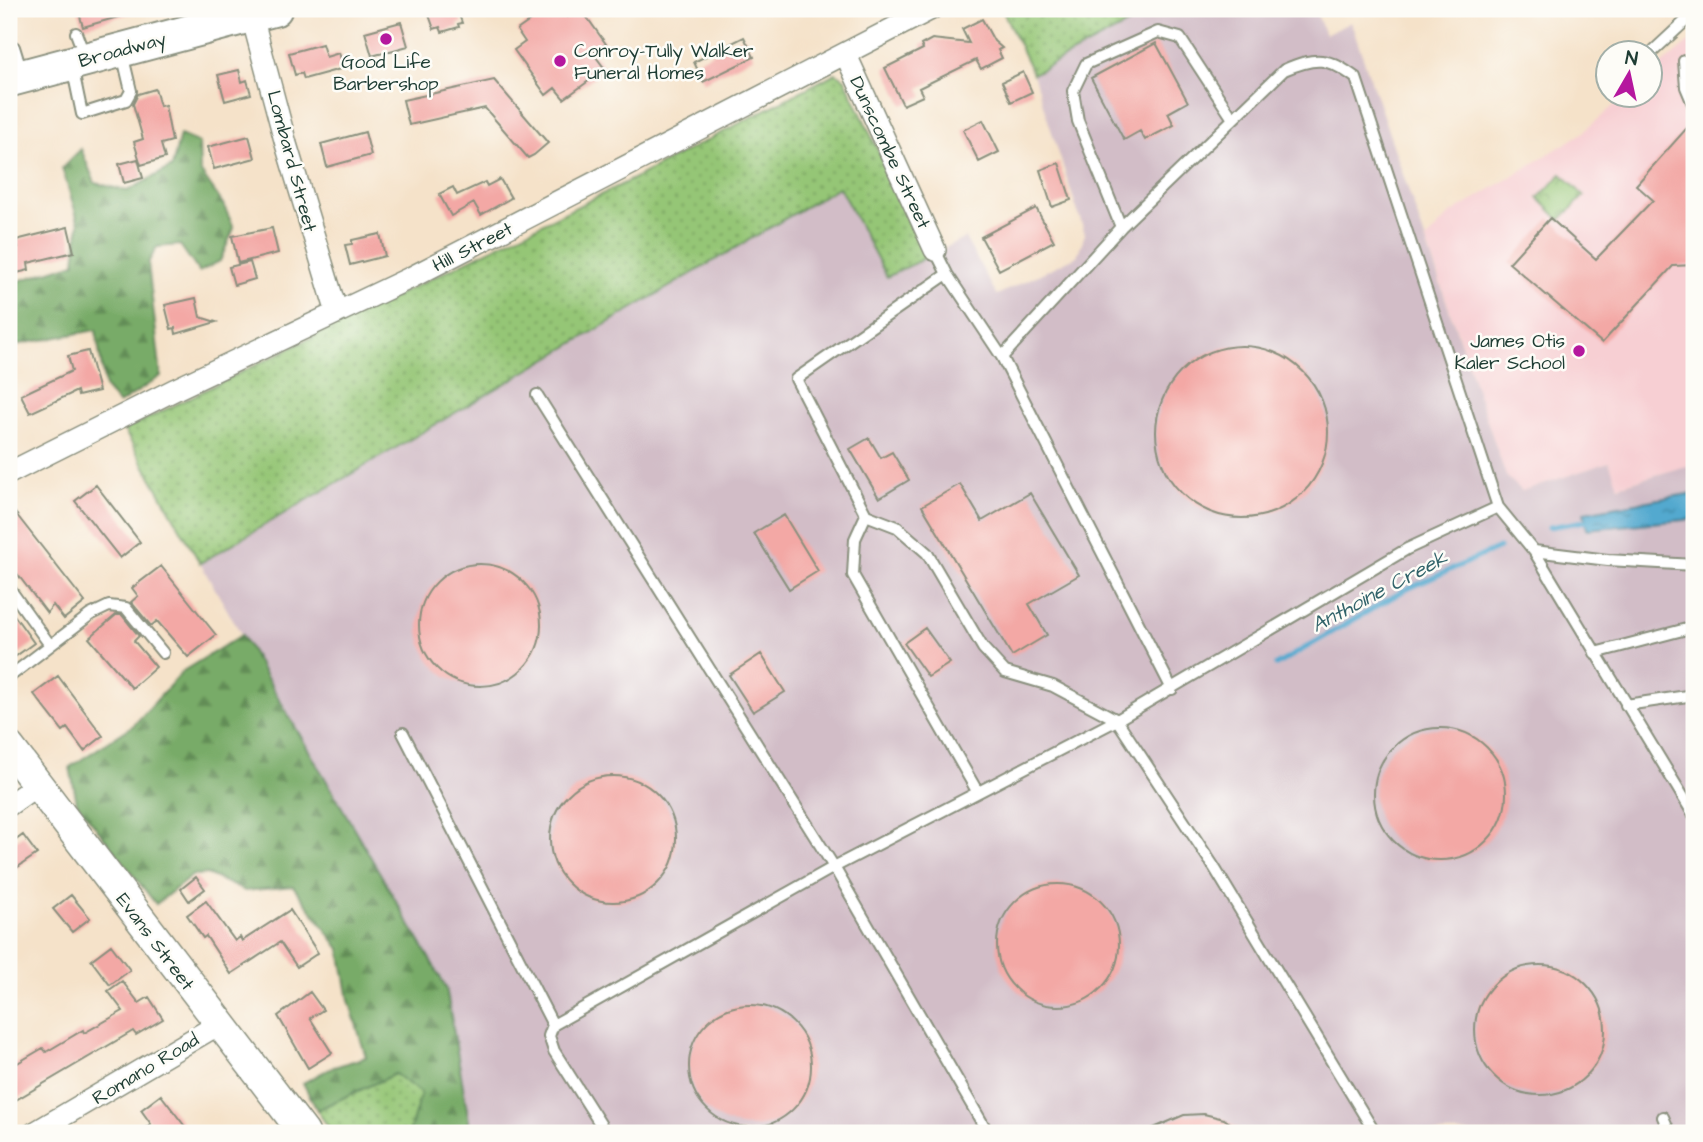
<svg xmlns="http://www.w3.org/2000/svg" width="1703" height="1142" font-family="'Architects Daughter',sans-serif">
  <style>
    .built { fill: #f7cfd3 }
    .industrial { fill: #d2bdc7 }
    .grass { fill: url(#grass-dots); stroke: #5a8255; stroke-width: 2 }
    .forest { fill: url(#forest-firs); stroke: #4c744e; stroke-width: 2 }
    .park { fill: url(#park-crowns); stroke: #5a8255; stroke-width: 2 }
    .water { fill: url(#water-ripples); stroke: #387382; stroke-width: 2 }
    .lines { fill: none; stroke-linecap: round; stroke-linejoin: round }
    .stream { stroke: #52a9cf; stroke-width: 5 }
    .building { fill: #f3a8a5 }
    .lane-casing { stroke: #8a907e; stroke-width: 14 }
    .street-casing { stroke: #8a907e; stroke-width: 24 }
    .secondary-casing { stroke: #8a907e; stroke-width: 33 }
    .primary-casing { stroke: #8a907e; stroke-width: 37 }
    .lane { stroke: #fff; stroke-width: 10 }
    .street { stroke: #fff; stroke-width: 21 }
    .secondary { stroke: #fff; stroke-width: 30 }
    .primary { stroke: #fff; stroke-width: 33 }
    .poi-dot { fill: #b5179e; stroke: #fdfcf7; stroke-width: 2.5 }
    .labels { text-anchor: middle; stroke-width: 5; stroke-linejoin: round; paint-order: stroke }
    .street-label { font-size: 19px; fill: #1f3d34; stroke: #fdfcf7 }
    .poi-label { font-size: 19px; fill: #1f3d34; stroke: #fdfcf7; text-anchor: start }
    .water-label { font-size: 21px; font-style: italic; fill: #31636a; stroke: #fdfcf7 }
  </style>
  <defs>
    <pattern id="grass-dots" width="8" height="8" patternUnits="userSpaceOnUse" patternTransform="scale(1.75)"><rect width="8" height="8" fill="#95c676"/><path d="M2 2h.1M6 6h.1" fill="none" stroke="#79a262" stroke-width="1.8" stroke-linecap="round"/></pattern>
    <pattern id="forest-firs" width="22" height="20" patternUnits="userSpaceOnUse" patternTransform="scale(1.75)"><rect width="22" height="20" fill="#78ab67"/><path d="M5 1l3.5 6h-7zM16 11l3.5 6h-7z" fill="#628c56"/></pattern>
    <pattern id="park-crowns" width="20" height="18" patternUnits="userSpaceOnUse" patternTransform="scale(1.75)"><rect width="20" height="18" fill="#95c676"/><path d="M2 6a3 3 0 1 1 6 0M12 15a3 3 0 1 1 6 0" fill="none" stroke="#79a262"/></pattern>
    <pattern id="water-ripples" width="26" height="14" patternUnits="userSpaceOnUse" patternTransform="scale(1.75)"><rect width="26" height="14" fill="#52a9cf"/><path d="M2 4q2-2 4 0t4 0M15 11q2-2 4 0t4 0" fill="none" stroke="#438ba9"/></pattern>
  </defs>
  <rect width="100%" height="100%" fill="#fdfcf7"/>
  <filter id="ink" filterUnits="userSpaceOnUse"><feTurbulence type="fractalNoise" baseFrequency=".0143" numOctaves="2"/><feDisplacementMap in="SourceGraphic" scale="14" xChannelSelector="R" yChannelSelector="G"/><feConvolveMatrix kernelMatrix="1 2 1 2 8 2 1 2 1" color-interpolation-filters="sRGB"/></filter>
  <filter id="wash" filterUnits="userSpaceOnUse"><feTurbulence type="fractalNoise" baseFrequency=".00686" numOctaves="4" result="noise"/><feDisplacementMap in="SourceGraphic" scale="28" xChannelSelector="R" yChannelSelector="G"/><feGaussianBlur stdDeviation="1.57" result="paint"/><feColorMatrix in="noise" values="0 0 0 0 0 0 0 0 0 0 0 0 0 0 0 0 0 1.4 0 .05"/><feComposite in="paint" operator="in"/></filter>
  <g filter="url(#wash)">
    <rect width="100%" height="100%" fill="#f5e2c9"/>
    <!-- built -->
    <path class="built" d="M1694,38V464L1617,486L1609,462L1522,491L1506,476L1426,240L1449,215L1581,134L1626,95L1650,94L1651,73Z"/>
    <!-- industrial -->
    <path class="industrial" d="M1157,9H1315L1325,35L1351,22L1506,476L1522,491L1609,462L1618,486L1694,464V1133H471L446,987L200,563L839,187L887,277L965,238L997,295L1077,256L1085,234L1033,74Z"/>
    <!-- grass -->
    <path class="grass" d="M1002,9H1157L1033,74Z
      M836,73L845,79L927,257L887,277L839,187L200,563L124,430L635,178Z
      M395,1073L421,1093L412,1131L409,1133H332L317,1110Z"/>
    <!-- forest -->
    <path class="forest" d="M180,135L199,143L200,171L223,204L234,228L220,261L199,272L180,245L157,247L148,263L161,376L119,404L105,388L96,330L9,346V284L75,263L79,223L62,168L81,149L95,183L127,191L172,167Z
      M242,635L446,987L471,1133H409L421,1093L395,1074L317,1110L303,1083L331,1068L366,1057L349,1000L340,949L293,886L245,891L207,874L193,875L156,904L77,803L70,767L134,725L183,671Z"/>
    <!-- park -->
    <path class="park" d="M1562,174L1584,196L1560,220L1538,198Z"/>
    <!-- water -->
    <path class="water" d="M1694,493V519L1587,529L1584,512Z"/>
    <g class="lines">
      <!-- stream -->
      <path class="stream" d="M1549,527L1591,520
        M1276,665L1403,591L1499,548"/>
    </g>
    <g id="blocks">
      <!-- building -->
      <path class="building" d="M78,9H131L132,13L83,27Z
        M450,9H457L462,23L458,24L459,27L442,32L440,27L434,29L429,15Z
        M547,9H561L567,17L581,9L606,44L593,53L605,69L564,99L555,88L546,95L514,50L525,42L517,30Z
        M982,19L994,41L1002,48L998,50L1002,58L981,69L976,60L919,88L923,96L903,105L885,68L923,49L921,45L932,39L969,43L962,29Z
        M401,22L408,46L372,56L365,32Z
        M744,37L754,57L703,82L694,62Z
        M1156,43L1188,102L1168,113L1174,125L1145,140L1140,131L1124,140L1091,78Z
        M322,44L326,57L339,53L344,68L304,79L302,73L295,75L289,53Z
        M239,70L242,82L247,80L251,94L225,101L218,75Z
        M1023,72L1032,92L1011,102L1002,82Z
        M494,80L548,143L534,155L528,158L485,108L409,125L403,100Z
        M155,89L160,106L165,105L172,141L161,144L165,158L141,165L134,142L143,139L133,104L138,94Z
        M983,120L999,152L979,162L963,130Z
        M1694,120V265L1673,266L1602,343L1509,263L1550,218L1596,259L1653,200L1636,185Z
        M365,132L371,155L327,167L321,144Z
        M249,136L255,158L214,169L208,147Z
        M138,159L143,178L124,183L119,164Z
        M1059,163L1071,200L1052,207L1040,170Z
        M500,179L511,198L481,215L474,203L451,216L439,194L453,187L457,195L485,182L487,186Z
        M1036,208L1054,241L999,270L981,237Z
        M68,227L74,252L28,263L29,270L9,275V250L18,247L16,240Z
        M272,228L278,253L238,263L232,236Z
        M380,234L385,256L350,265L345,245L352,244V240Z
        M250,262L255,279L234,285L229,267Z
        M196,298L200,317L216,322L176,334L175,328L171,329L165,305Z
        M1156 432a86 86 0 1 1 172 0a86 86 0 1 1-172 0Z
        M88,351L99,391L78,396L77,391L30,413L21,395L72,371L68,356Z
        M869,438L881,458L892,452L909,480L879,498L850,449Z
        M960,484L982,521L1030,493L1079,575L1029,604L1047,635L1012,656L922,506Z
        M96,485L140,542L120,558L75,501Z
        M9,505L85,602L64,619L53,605L47,613L9,563Z
        M784,515L818,571L789,589L754,533Z
        M419 625a61 61 0 1 1 122 0a61 61 0 1 1-122 0Z
        M161,566L216,635L188,657L157,621L151,626L131,602L138,596L132,588Z
        M9,608L34,643L9,661Z
        M116,615H122L139,636L134,641L156,667L132,688L89,638Z
        M925,628L950,663L928,677L904,643Z
        M761,654L785,692L753,712L729,675Z
        M58,676L103,736L84,751L67,728L63,731L34,694Z
        M1374 794a66 66 0 1 1 132 0a66 66 0 1 1-132 0Z
        M550 839a63 63 0 1 1 126 0a63 63 0 1 1-126 0Z
        M23,835L37,854L9,873V845Z
        M196,877L205,889L189,901L181,889Z
        M997 945a61 61 0 1 1 122 0a61 61 0 1 1-122 0Z
        M71,895L90,918L72,932L53,909Z
        M206,901L235,941L240,937L242,941L290,910L318,953L297,967L280,942L231,974L206,936L203,938L187,915Z
        M111,945L130,970L110,985L91,960Z
        M1475 1030a65 65 0 1 1 130 0a65 65 0 1 1-130 0Z
        M122,981L139,1003L149,997L163,1019L136,1035L133,1031L9,1104V1068L43,1048L46,1052L83,1030L84,1033L123,1011L108,991Z
        M310,992L323,1010L310,1018L332,1053L308,1068L278,1016Z
        M689 1066a61 61 0 1 1 122 0a61 61 0 1 1-122 0Z
        M161,1095L190,1133H138L151,1124L141,1110Z
        M1204,1114L1224,1119L1244,1133H1142L1184,1115Z"/>
    </g>
  </g>
  <g filter="url(#ink)">
    <use href="#blocks" fill-opacity="0" stroke="#8a907e" stroke-width="2"/>
    <g class="lines">
      <!-- lane casing -->
      <g class="lane-casing">
        <path id="lane" d="M76,33L85,57
          M14,47L22,73
          M1650,54L1694,13
          M1684,61L1686,87L1694,106
          M72,66L82,114L126,100L131,91L122,53
          M1121,227L1078,121L1073,91L1086,64L1158,32L1180,38L1233,119
          M935,250L947,274L1002,357L1172,689
          M947,274L796,379L866,515L855,539L853,575L977,791
          M1002,357L1121,227L1284,70C1317,56 1327,57 1356,78L1498,507L1534,551L1694,815
          M537,395L834,867L988,1133
          M866,515L897,527L927,553L983,648L1005,672L1053,686L1117,720L1214,867L1375,1133
          M1534,551L1608,560L1694,565
          M9,588L50,645
          M1595,653L1694,627
          M9,677L90,615L109,606L126,608L163,653
          M1626,705L1694,695
          M403,733L553,1025
          M1663,1117L1670,1133
          M606,1133L554,1051L549,1036L553,1025L834,867L1117,720L1407,549L1498,507"/>
      </g>
      <!-- street casing -->
      <g class="street-casing">
        <path id="street" d="M250,9L286,144L337,313
          M846,55L935,250
          M9,473L176,389L412,277L931,9
          M9,805L37,785
          M34,1133L219,1024"/>
      </g>
      <!-- secondary casing -->
      <g class="secondary-casing">
        <path id="secondary" d="M9,747L304,1133"/>
      </g>
      <!-- primary casing -->
      <g class="primary-casing">
        <path id="primary" d="M9,80L275,9"/>
      </g>
      <!-- lane -->
      <use href="#lane" class="lane"/>
      <!-- street -->
      <use href="#street" class="street"/>
      <!-- secondary -->
      <use href="#secondary" class="secondary"/>
      <!-- primary -->
      <use href="#primary" class="primary"/>
    </g>
  </g>
  <!-- markers -->
  <g class="poi-dot">
    <circle cx="386" cy="39" r="7"/>
    <circle cx="560" cy="61" r="7"/>
    <circle cx="1579" cy="351" r="7"/>
  </g>
  <g class="labels">
    <!-- street labels -->
    <g class="street-label">
      <text transform="translate(122 49) rotate(-15)" y="7">Broadway</text>
      <text transform="translate(891 152) rotate(65)" y="7">Dunscombe Street</text>
      <text transform="translate(293 161) rotate(75)" y="7">Lombard Street</text>
      <text transform="translate(472 246) rotate(-27)" y="7">Hill Street</text>
      <text transform="translate(156 941) rotate(53)" y="7">Evans Street</text>
      <text transform="translate(145 1068) rotate(-31)" y="7">Romano Road</text>
    </g>
    <!-- poi labels -->
    <g class="poi-label">
      <text x="574" y="57">Conroy-Tully Walker<tspan x="574" dy="22">Funeral Homes</tspan></text>
      <text x="386" y="68" text-anchor="middle">Good Life<tspan x="386" dy="22">Barbershop</tspan></text>
      <text x="1565" y="347" text-anchor="end">James Otis<tspan x="1565" dy="22">Kaler School</tspan></text>
    </g>
    <!-- water labels -->
    <g class="water-label">
      <text transform="translate(1379 591) rotate(-28)" y="7">Anthoine Creek</text>
    </g>
  </g>
  <!-- margin -->
  <rect width="1703" height="1142" fill="none" stroke="#fdfcf7" stroke-width="35"/>
  <!-- north arrow -->
  <g transform="translate(1629 74) rotate(9)"><circle r="33" fill="#fdfcf7" stroke="#a4b0a9" stroke-width="2"/>
  <path d="M0-5L12 26L0 18L-12 26Z" fill="#b5179e"/>
  <text y="-10" font-size="19" font-weight="bold" text-anchor="middle" fill="#1f3d34">N</text>
  </g>
</svg>
